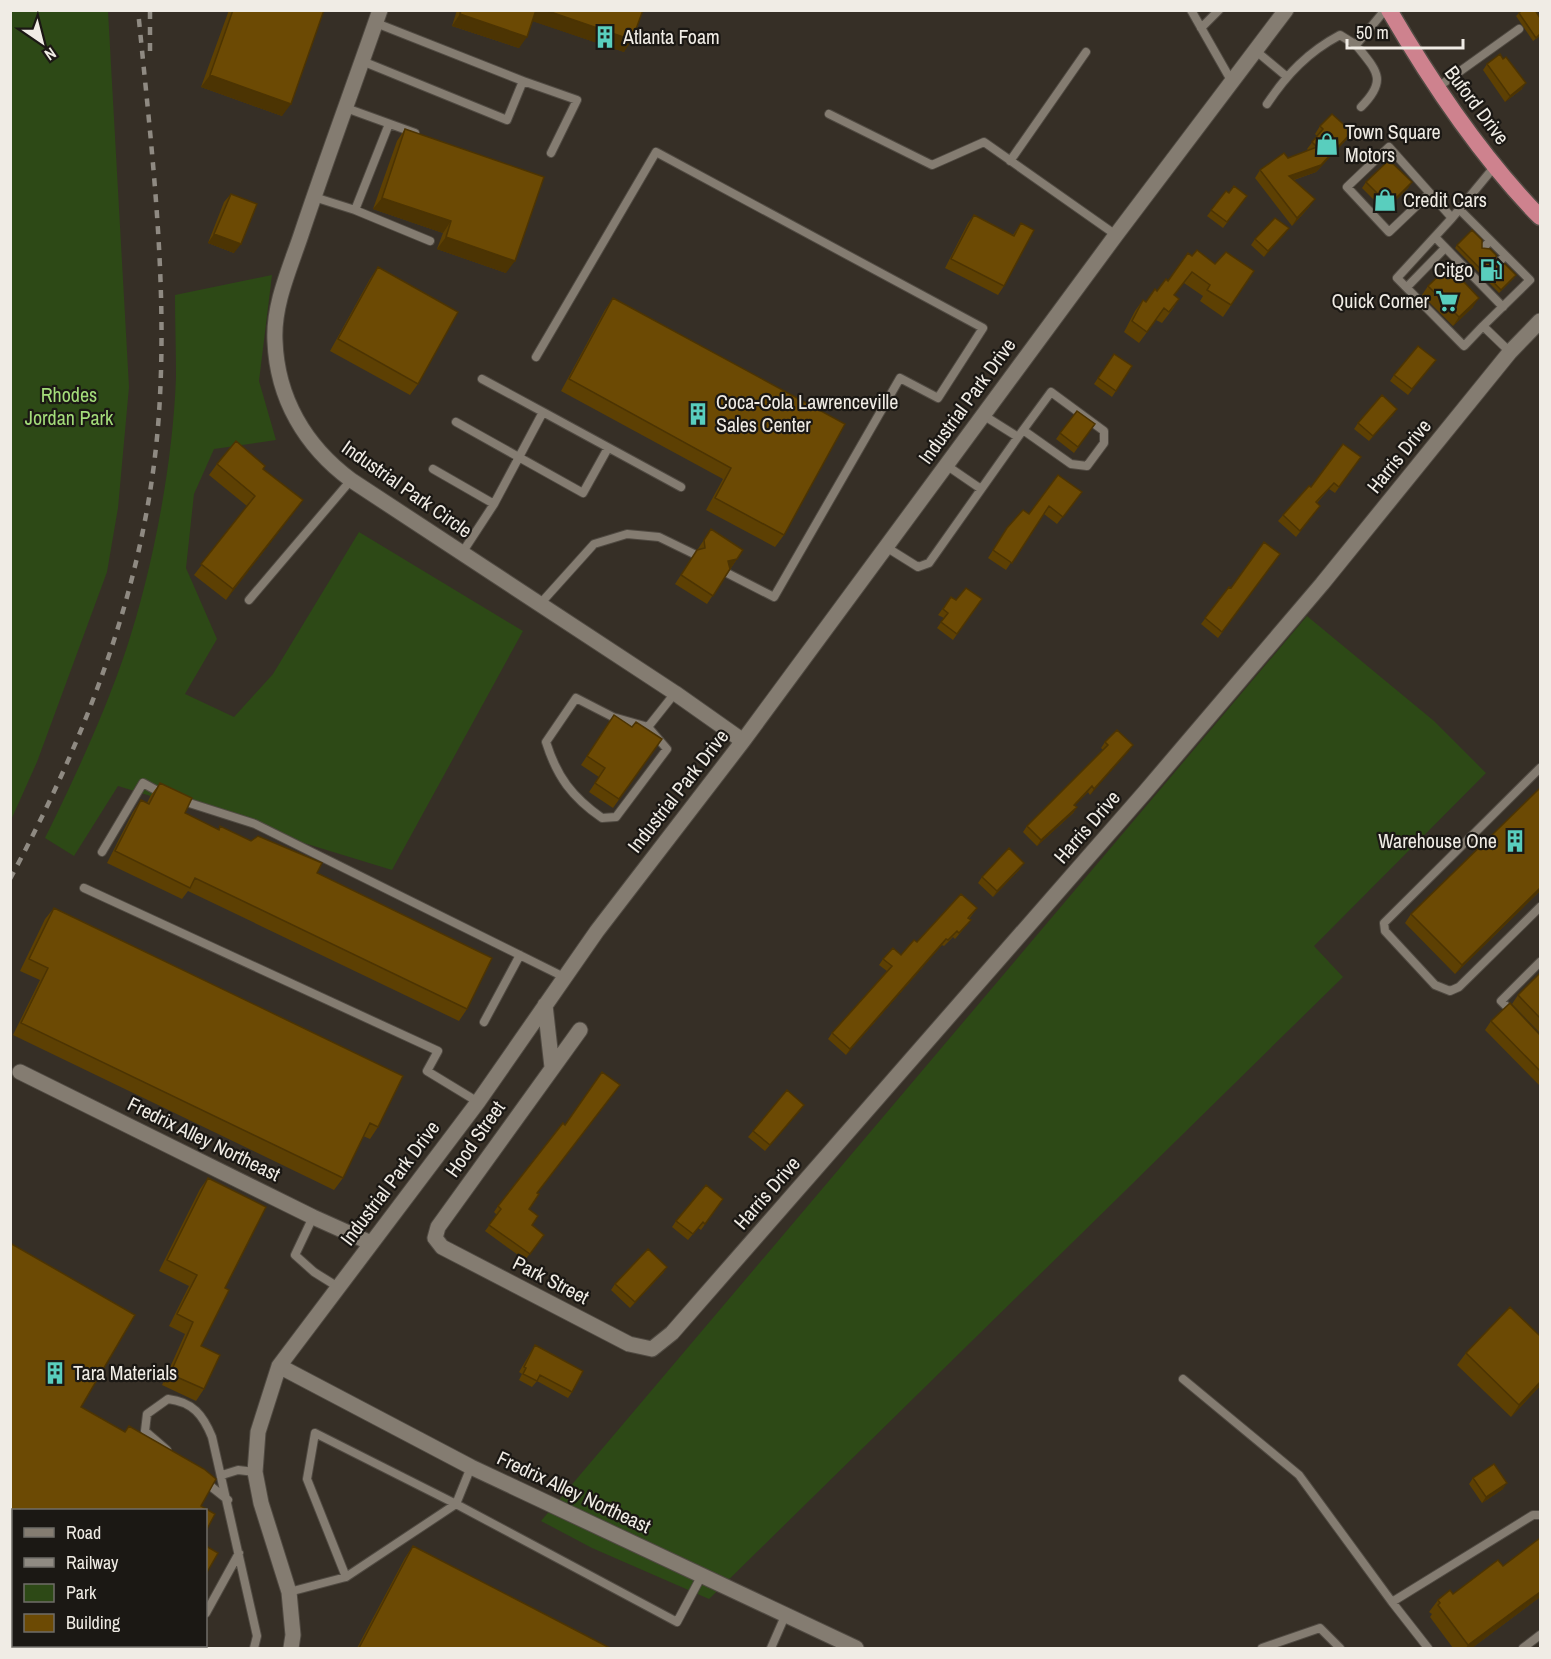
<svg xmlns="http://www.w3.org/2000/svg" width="1551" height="1659" font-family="'Archivo Narrow',sans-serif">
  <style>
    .green { fill: #2d4916 }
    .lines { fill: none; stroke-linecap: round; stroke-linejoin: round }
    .service-casing { stroke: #504a42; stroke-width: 10 }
    .minor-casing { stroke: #504a42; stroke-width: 17 }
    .trunk-casing { stroke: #504a42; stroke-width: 19 }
    .service { stroke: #847c71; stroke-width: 8 }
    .minor { stroke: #847c71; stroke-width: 15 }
    .trunk { stroke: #ce828e; stroke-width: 16 }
    .rail { stroke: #8f8a82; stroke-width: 4.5; stroke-dasharray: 8 8; stroke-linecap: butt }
    .wall { fill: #5d4003 }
    .shaded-wall { fill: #4c3403 }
    .building { fill: #6c4a04; stroke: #4c3403; stroke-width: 1.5 }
    .labels { text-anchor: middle; stroke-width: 4.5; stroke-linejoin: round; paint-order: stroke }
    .poi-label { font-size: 20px; fill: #f0ece5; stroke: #1b1814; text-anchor: start }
    .street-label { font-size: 20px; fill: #f0ece5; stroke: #1b1814 }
    .park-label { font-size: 20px; fill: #a4dc7a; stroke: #1b1814 }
  </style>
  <rect width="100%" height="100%" fill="#362f26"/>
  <!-- green -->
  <path class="green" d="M10,11H108L129,387L118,508L107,572L37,762L11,820Z
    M272,275L259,381L276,440L214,449L194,494L186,568L217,639L185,694L234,717L273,674L359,532L523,631L392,870L118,786L74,856L45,838C75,777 104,715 126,650C153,568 173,463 176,377C176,349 175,322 175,295Z
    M1307,616L1434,721L1486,773L1314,946L1343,977L709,1599L592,1548L541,1521Z"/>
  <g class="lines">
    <!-- service casing -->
    <g class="service-casing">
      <path id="service" d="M1191,10L1232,82
        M1201,28L1219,10
        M1256,51L1286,76
        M362,61L507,120L523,81L376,23
        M523,81L577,100L551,153
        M1438,87L1519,29
        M1267,104C1287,74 1308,52 1340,35L1356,45
        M1361,107C1388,80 1377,71 1356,45L1385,10
        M346,108L415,133
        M829,114L932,165L984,142L1116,235
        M1010,161L1086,52
        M1495,166L1452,218L1397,278L1464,346L1483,326L1510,352
        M1430,193L1389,232L1347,187L1389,147L1452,218
        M314,197L355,210L430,241
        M1459,209L1530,280L1483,326
        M355,210L389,124
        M1435,237L1503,307
        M1484,247L1490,241
        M1498,263L1505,256
        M1407,287L1445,248
        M536,357L656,152L983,328L938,398L900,378L774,597L727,573
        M482,379L543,412
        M983,415L1018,437L1051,392L1104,431V443L1087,466L1071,464L1023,430
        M456,422L583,493L608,448
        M946,465L981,489
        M433,469L494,504
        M886,547L918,567L929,563L1018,437
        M462,553L494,504L543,412L681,487
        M249,600L351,480
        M540,604L594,544L627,534L659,537L694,554
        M648,727L613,717L576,698L546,742C557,777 572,797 602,818L616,817L667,749L648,727L675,693
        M1540,768L1384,923L1385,931L1435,985L1450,991L1459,987L1540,907
        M183,801L255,824L564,977
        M102,852L143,783L163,794
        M84,888L438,1051L427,1071L478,1102
        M1512,1012L1501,1001L1540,962
        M484,1022L520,955
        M313,1217L295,1255L314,1272L338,1287
        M1183,1379L1299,1475L1392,1602L1533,1515H1540
        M167,1450L145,1431L147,1414L168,1399C193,1402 203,1415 212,1437L257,1636L254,1648
        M222,1475L238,1470L255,1472
        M204,1481L228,1500
        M346,1577L307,1479L315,1433L456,1504L471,1467
        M289,1592L346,1577L456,1504L677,1622L702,1575
        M1392,1602L1428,1648
        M206,1613L239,1553
        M188,1648L189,1646
        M771,1648L785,1616
        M1262,1648L1320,1628L1340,1648
        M1523,1648L1540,1635"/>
    </g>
    <!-- minor casing -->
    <g class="minor-casing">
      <path id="minor" d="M380,10C354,85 326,160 301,235C290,268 273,305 275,341C277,398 305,446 351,480L675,693L743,741
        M545,1005L552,1067
        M580,1030L438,1227L435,1238L442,1247L629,1344L652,1349L672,1333L1145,792L1322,584L1510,352L1540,321
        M20,1072L313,1217L371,1243
        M279,1366L471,1467L856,1648
        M291,1648L293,1635L289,1592L261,1503L255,1472L258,1432L279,1366L478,1102L597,931L743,741L1116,235L1286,10"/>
    </g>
    <!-- trunk casing -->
    <g class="trunk-casing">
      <path id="trunk" d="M1389,10C1431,82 1482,158 1540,217"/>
    </g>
    <!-- service -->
    <use href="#service" class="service"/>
    <!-- minor -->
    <use href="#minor" class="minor"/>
    <!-- trunk -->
    <use href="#trunk" class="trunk"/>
    <!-- rail -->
    <path class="rail" d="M150,51V10
      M10,879C88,734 148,578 159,413C168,279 151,144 138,10"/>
  </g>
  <!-- wall -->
  <path class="wall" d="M229,10H324L282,116L201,87Z
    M457,10H643L624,52L533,21L519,48L452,26Z
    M1519,13L1540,18V36L1533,41L1516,16Z
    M1503,59L1522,89L1505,102L1483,70L1487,64Z
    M1320,126L1352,132L1347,139L1316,172L1294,180L1310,206L1292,226L1255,178L1260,170L1288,158L1308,150L1307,149L1317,136L1315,134Z
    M405,129L506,273L437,249L443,233L373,209L397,141Z
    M1366,182H1412L1408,188L1385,211L1362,188Z
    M1226,191L1229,193L1247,196L1223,228L1207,216Z
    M231,194L234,253L208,243L224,202Z
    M974,215L1013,235L1021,223L1004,286L998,295L945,268L968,223Z
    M1289,228L1264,257L1251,245L1255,239Z
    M1457,245L1482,248L1496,264L1514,278L1499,293L1455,248Z
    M1192,256L1215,264L1254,271L1223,317L1200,301L1203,296L1184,283L1174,295L1179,299L1172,310L1162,323L1156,320L1139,343L1124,332L1135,311L1143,300L1146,302Z
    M378,267L418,384L410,395L330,351L370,279Z
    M1428,286L1473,307L1453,326L1422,295Z
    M613,298L784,535L775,547L706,510L723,479L561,391L605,310Z
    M1114,354L1132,366L1112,397L1094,384Z
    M1436,360L1408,395L1390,381L1394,375Z
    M1077,411L1095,424L1074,453L1056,439Z
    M1393,415L1369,441L1354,429L1358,423Z
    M1361,457L1335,493L1329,489L1317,503L1320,506L1296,537L1278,521L1283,515L1311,487Z
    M217,464L263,469L303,500L226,600L194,575L247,506L209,475Z
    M1082,492L1057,524L1044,514L1006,570L988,558L1007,528L1029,514Z
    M711,529L737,559L707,604L675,584Z
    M1280,554L1218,638L1201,624L1229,587L1231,588Z
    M951,597L956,600L982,599L953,640L937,628L944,618L938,615Z
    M614,715L632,727L662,739L613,808L589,792L599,777L581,765Z
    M1105,742L1133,745L1090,795L1088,792L1075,805L1077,807L1073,813L1037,846L1023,832L1027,826L1103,750L1101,748Z
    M160,783L185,813L218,830L220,826L317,873L467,1009L459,1021L188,891L182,899L107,863L133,812L141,800L147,803L151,795Z
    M1540,788V891L1455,974L1405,923L1411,914Z
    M1020,869L993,897L978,883L982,877Z
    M54,908L378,1127L370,1139L363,1136L343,1178L334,1190L13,1035L40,980L20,971L45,919Z
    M977,908L969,919L971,920L966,926L955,939L953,937L944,946L942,945L846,1055L828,1039L832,1033L887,971L879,965L883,959L901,955L917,942Z
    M1540,973V1033L1512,1004L1518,995Z
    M1491,1021L1540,1035V1086L1485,1030Z
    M804,1105L765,1151L748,1137L753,1131Z
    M208,1178L225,1288L201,1346L204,1389L196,1401L162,1385L185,1334L169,1326L189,1286L159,1271L200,1189Z
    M538,1193L529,1209L532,1225L544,1235L525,1260L485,1231L497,1215L494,1212L498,1206Z
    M723,1199L701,1230L698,1228L688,1240L672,1227L676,1221Z
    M10,1243L81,1407L125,1432L129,1426L204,1469L14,1510V1576L10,1574Z
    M667,1267L663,1273L630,1308L611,1290L615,1284Z
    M535,1345L572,1392L568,1398L537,1381L532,1387L519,1380L522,1374L519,1372Z
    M1466,1353L1540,1386L1511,1417L1457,1365Z
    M1473,1478L1503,1489L1482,1503L1469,1484Z
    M1540,1538V1597L1472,1648H1453L1430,1617L1432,1614L1429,1612L1438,1600L1453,1594L1503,1566Z
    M413,1546L610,1648H357L405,1558Z
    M134,1646H164L162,1648H139Z"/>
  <!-- shaded-wall -->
  <path class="shaded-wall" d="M535,10H545L632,40L624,52L529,20Z
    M460,14L527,37L519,48L452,26Z
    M210,75L291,104L282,116L201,87Z
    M1526,83L1522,89L1505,102L1510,96Z
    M1352,132L1347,139L1316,172L1284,183L1289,176Z
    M1412,182L1408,188L1385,211L1389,205Z
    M382,198L451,221L443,233L373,209Z
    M1315,199L1310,206L1292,226L1297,218Z
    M1289,228L1285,234L1264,257L1268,251Z
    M214,234L241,244L234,253L208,243Z
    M446,237L515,261L506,273L437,249Z
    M1479,298L1473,307L1453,326L1459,317Z
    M1397,409L1393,415L1369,441L1373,436Z
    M303,500L295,511L226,600L233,589Z
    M737,559L731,568L722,570L728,561Z
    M1133,745L1129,751L1090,795L1094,789Z
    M1092,786L1088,792L1070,811L1074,805Z
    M1077,807L1073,813L1037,846L1041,840Z
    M1024,863L1020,869L993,897L997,891Z
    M1540,888V891L1455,974L1462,965Z
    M946,939L942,945L846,1055L850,1049Z
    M804,1105L800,1111L765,1151L770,1145Z
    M667,1267L663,1273L630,1308L635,1302Z
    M1540,1382V1386L1511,1417L1519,1405Z
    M1507,1483L1503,1489L1482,1503L1486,1497Z
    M1540,1592V1597L1472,1648H1466L1468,1645Z"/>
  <!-- building -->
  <path class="building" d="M233,10H324L291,104L210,75Z
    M461,10H536L527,37L460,14Z
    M545,10H643L632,40Z
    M1522,10H1535L1540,18V34L1536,38L1519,13Z
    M1500,54L1503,59L1506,57L1526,83L1510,96L1487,64Z
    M1332,114L1352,132L1321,165L1289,176L1315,199L1297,218L1260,170L1284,153L1288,158L1317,147L1312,142L1323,129L1320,126Z
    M405,129L544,177L515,261L446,237L451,221L382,198Z
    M1389,160L1412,182L1389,205L1366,182Z
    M1234,186L1247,196L1227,222L1211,210L1226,191L1229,193Z
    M231,194L257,204L241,244L214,234Z
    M974,215L1014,236L1021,223L1034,230L1004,286L951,259Z
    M1275,218L1289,228L1268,251L1255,239Z
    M1472,230L1482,240V248L1490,249L1496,255V264H1505L1516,275L1501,290L1457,245Z
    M1197,250L1215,264L1226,252L1254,271L1231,305L1207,290L1210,285L1192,272L1174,295L1179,299L1169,312L1164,308L1147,332L1132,321L1143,300L1146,302L1155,289L1157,291L1166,279L1168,281L1188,253L1192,256Z
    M1449,266L1479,298L1459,317L1428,286Z
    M378,267L458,312L418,384L338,339Z
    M613,298L845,424L784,535L715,498L731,468L569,379Z
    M1418,346L1436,360L1412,389L1394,375Z
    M1114,354L1132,366L1116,391L1098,378Z
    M1382,395L1397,409L1373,436L1358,423Z
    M1077,411L1095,424L1078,447L1060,433Z
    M236,441L265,466L263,469L303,500L233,589L201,564L255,496L217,464Z
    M1343,444L1361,457L1339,487L1334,483L1316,502L1320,506L1300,531L1283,515L1309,486L1311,487Z
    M1058,475L1082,492L1063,517L1049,506L1012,563L993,550L1007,528L1023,510L1029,514Z
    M711,529L743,550L737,559L728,561L730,569L713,596L681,575L697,550L705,548L704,540Z
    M1264,542L1280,554L1222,632L1205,618L1229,587L1231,588Z
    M966,588L982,599L957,634L941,622L948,613L943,609L951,597L956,600Z
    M614,715L632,727L636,722L662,739L619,799L595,783L605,768L587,756Z
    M1117,730L1133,745L1094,789L1092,786L1074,805L1077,807L1041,840L1027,826L1108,745L1105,742Z
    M160,783L192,798L185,813L219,830L220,826L251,841L258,836L322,863L317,873L492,958L467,1009L195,878L190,888L115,851L141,800L149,804Z
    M1540,788V888L1462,965L1411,914Z
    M1009,848L1024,863L997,891L982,877Z
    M961,894L977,908L968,918L971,920L959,933L957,931L948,940L946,939L850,1049L832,1033L892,966L883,959L893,948L901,955L914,940L917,942Z
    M54,908L403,1076L378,1127L370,1123L343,1178L21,1023L48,968L29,959Z
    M1540,973V1018L1518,995Z
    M1510,1003L1540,1035V1071L1491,1021Z
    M602,1072L620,1085L537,1193L539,1194L529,1209L538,1216L532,1225L544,1235L530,1254L489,1225L501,1209L498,1206L563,1123L565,1125Z
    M787,1090L804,1105L770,1145L753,1131Z
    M208,1178L266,1207L225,1288L229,1290L201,1346L220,1355L204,1389L170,1374L193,1322L177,1314L197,1275L167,1260Z
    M706,1185L723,1199L705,1224L703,1222L693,1234L676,1221Z
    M10,1243L135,1315L81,1407L125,1432L129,1426L204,1469L216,1479L201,1506L215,1514L206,1531V1510H14V1559L10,1557Z
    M648,1249L667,1267L635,1302L615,1284Z
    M1510,1307L1540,1336V1382L1519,1405L1466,1353Z
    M535,1345L583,1371L572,1392L540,1375L537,1381L523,1374L526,1368L524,1367Z
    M1494,1464L1507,1483L1486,1497L1473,1478Z
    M1540,1538V1592L1468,1645L1438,1605L1440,1603L1438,1600L1450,1590L1453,1594L1498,1560L1503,1566Z
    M206,1546L218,1553L206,1574Z
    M413,1546L610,1648H359Z
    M10,1627L14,1628V1646H46L52,1648H10Z"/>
  <!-- icons -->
  <defs>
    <g id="building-bare" transform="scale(1.8)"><path d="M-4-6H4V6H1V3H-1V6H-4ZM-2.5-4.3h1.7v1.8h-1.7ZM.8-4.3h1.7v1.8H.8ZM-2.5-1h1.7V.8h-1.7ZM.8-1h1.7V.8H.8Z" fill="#59cebe" stroke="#1b1814" stroke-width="2.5" paint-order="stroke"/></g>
    <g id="shop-bare" transform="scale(1.8)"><path d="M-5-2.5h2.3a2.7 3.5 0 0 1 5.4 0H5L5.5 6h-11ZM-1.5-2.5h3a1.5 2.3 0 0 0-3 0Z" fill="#59cebe" stroke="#1b1814" stroke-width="2.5" paint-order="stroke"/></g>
    <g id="fuel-bare" transform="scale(1.8)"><path d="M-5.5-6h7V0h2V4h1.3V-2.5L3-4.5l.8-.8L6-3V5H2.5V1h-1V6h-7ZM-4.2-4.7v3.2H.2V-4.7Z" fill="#59cebe" stroke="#1b1814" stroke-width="2.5" paint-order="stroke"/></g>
    <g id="supermarket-bare" transform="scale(1.8)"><path d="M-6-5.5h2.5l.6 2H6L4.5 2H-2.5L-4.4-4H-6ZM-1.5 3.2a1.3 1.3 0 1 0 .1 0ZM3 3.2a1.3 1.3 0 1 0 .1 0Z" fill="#59cebe" stroke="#1b1814" stroke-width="2.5" paint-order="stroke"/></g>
  </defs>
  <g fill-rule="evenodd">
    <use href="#building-bare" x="605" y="37"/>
    <use href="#shop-bare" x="1327" y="144"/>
    <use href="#shop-bare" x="1385" y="200"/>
    <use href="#fuel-bare" x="1491" y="270"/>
    <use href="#supermarket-bare" x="1447" y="301"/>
    <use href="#building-bare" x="698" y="414"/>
    <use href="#building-bare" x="1515" y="841"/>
    <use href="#building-bare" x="55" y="1373"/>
  </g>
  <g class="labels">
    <!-- poi labels -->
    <g class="poi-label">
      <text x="623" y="44">Atlanta Foam</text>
      <text x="1345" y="139">Town Square<tspan x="1345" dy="23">Motors</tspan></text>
      <text x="1403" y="207">Credit Cars</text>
      <text x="1473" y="277" text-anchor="end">Citgo</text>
      <text x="1429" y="308" text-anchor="end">Quick Corner</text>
      <text x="716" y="409">Coca-Cola Lawrenceville<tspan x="716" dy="23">Sales Center</tspan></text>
      <text x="1497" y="848" text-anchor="end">Warehouse One</text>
      <text x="73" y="1380">Tara Materials</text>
    </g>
    <!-- street labels -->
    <g class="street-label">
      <text transform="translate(1477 105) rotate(53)" y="7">Buford Drive</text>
      <text transform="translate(967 401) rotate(-54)" y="7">Industrial Park Drive</text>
      <text transform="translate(1399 456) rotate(-51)" y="7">Harris Drive</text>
      <text transform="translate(407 489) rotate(35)" y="7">Industrial Park Circle</text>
      <text transform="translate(678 791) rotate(-52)" y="7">Industrial Park Drive</text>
      <text transform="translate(1087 827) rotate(-49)" y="7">Harris Drive</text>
      <text transform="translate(204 1139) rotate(26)" y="7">Fredrix Alley Northeast</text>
      <text transform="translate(475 1139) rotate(-55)" y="7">Hood Street</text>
      <text transform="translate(390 1183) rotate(-53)" y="7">Industrial Park Drive</text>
      <text transform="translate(767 1193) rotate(-49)" y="7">Harris Drive</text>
      <text transform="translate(551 1280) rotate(27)" y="7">Park Street</text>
      <text transform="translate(574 1492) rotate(25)" y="7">Fredrix Alley Northeast</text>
    </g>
    <!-- park labels -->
    <g class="park-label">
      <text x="69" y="402">Rhodes<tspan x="69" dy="23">Jordan Park</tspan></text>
    </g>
  </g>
  <!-- border -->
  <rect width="1551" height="1659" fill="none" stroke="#f0ece5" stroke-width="24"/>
  <!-- legend -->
  <rect x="12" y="1509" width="195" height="138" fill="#1b1814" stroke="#706d68" stroke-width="1.5"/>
  <rect x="24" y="1528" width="30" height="9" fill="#847c71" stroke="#706d68" stroke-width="1.5"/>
  <text x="66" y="1539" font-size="18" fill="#f0ece5">Road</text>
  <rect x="24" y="1558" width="30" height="9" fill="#8f8a82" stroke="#706d68" stroke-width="1.5"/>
  <text x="66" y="1569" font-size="18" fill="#f0ece5">Railway</text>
  <rect x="24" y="1584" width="30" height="18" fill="#2d4916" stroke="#706d68" stroke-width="1.5"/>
  <text x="66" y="1599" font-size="18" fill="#f0ece5">Park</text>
  <rect x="24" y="1614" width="30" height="18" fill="#6c4a04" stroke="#706d68" stroke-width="1.5"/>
  <text x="66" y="1629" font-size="18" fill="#f0ece5">Building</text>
  <!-- north arrow -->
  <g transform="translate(42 42) rotate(145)" stroke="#1b1814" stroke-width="4.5" paint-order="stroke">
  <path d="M0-4.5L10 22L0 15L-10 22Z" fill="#f0ece5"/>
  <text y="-9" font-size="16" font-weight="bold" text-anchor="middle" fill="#f0ece5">N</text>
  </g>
  <!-- scale -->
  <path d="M1347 39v9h116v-9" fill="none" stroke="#f0ece5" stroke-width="3"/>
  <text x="1356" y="39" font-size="18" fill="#f0ece5" stroke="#1b1814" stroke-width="4.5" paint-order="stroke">50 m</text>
</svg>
